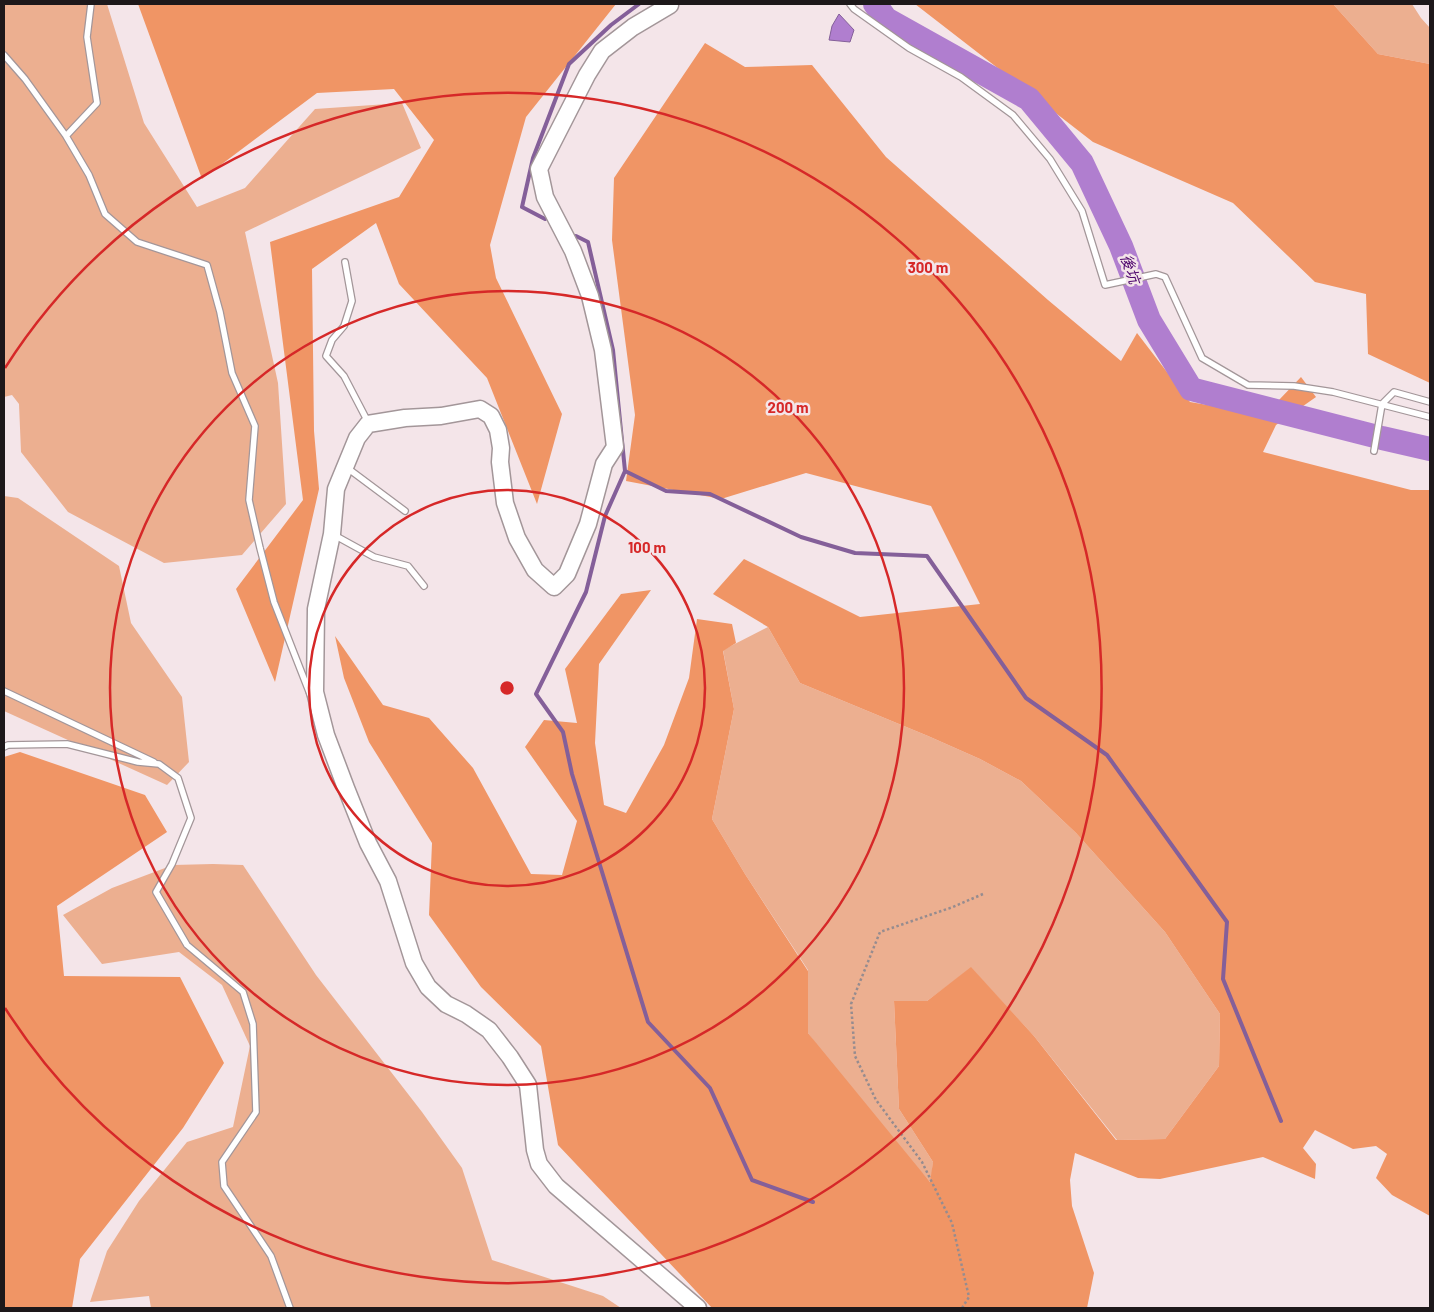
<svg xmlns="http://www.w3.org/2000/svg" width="1434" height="1312" font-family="Barlow,'Noto Sans TC',sans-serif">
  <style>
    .green { fill: #ecaf90 }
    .forest { fill: #f09565 }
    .water { fill: #b07ecf; stroke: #845f99 }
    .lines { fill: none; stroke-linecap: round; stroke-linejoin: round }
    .stream { stroke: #845f99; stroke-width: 4 }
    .river { stroke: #b07ecf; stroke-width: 24 }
    .lane-casing { stroke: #a39699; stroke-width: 8 }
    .secondary-casing { stroke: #a39699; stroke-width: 19 }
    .path { stroke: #968c8f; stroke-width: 2.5; stroke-dasharray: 2.5 2.5; stroke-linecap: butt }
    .lane { stroke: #fff; stroke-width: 5.5 }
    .secondary { stroke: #fff; stroke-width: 16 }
    .ring { fill: none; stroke: #d62828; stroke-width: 2.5 }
    .labels { text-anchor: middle; stroke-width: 5; stroke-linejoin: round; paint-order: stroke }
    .water-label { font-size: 15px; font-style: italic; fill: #4e076d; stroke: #f4e5e9 }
    .centre { fill: #d62828; stroke: #f4e5e9; stroke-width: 2.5 }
    .ring-label { font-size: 15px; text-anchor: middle; font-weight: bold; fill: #d62828; stroke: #f4e5e9; stroke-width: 5; stroke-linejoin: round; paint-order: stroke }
  </style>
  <rect width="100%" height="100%" fill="#f4e5e9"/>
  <!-- green -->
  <path class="green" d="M4,4H107L144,123L197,207L245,188L315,109L402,103L421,148L245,232L278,383L286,504L242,555L164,563L68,512L21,452L19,404L12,395L4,397Z
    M1333,4H1412L1421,18L1430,28V64L1378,54Z
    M4,496L18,498L119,566L131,623L182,697L189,762L167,785L4,711Z
    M768,627L800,683L928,736L980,759L1021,781L1076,833L1165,932L1220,1014L1219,1066L1165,1139L1117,1140L1034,1036L971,968L927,1001H894L899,1109L933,1162L931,1183L865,1110L808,1033V970L745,874L712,819L734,709L723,650Z
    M213,864L243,865L316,975L422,1112L462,1168L492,1260L603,1296L621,1308H151L149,1296L90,1302L107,1251L139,1201L187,1142L233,1127L250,1046L222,985L179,952L102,964L63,915L112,888L173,865Z"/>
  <!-- forest -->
  <path class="forest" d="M138,4H616L526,117L490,245L496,278L562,414L537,504L487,378L399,284L376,223L312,269L314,431L319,489L275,682L236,589L303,500L270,242L399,197L434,140L394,89L317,93L202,179Z
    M915,4H1333L1378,54L1430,64V383L1368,354L1366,294L1315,282L1233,203L1093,142Z
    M705,43L745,67L812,65L886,157L1048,300L1121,361L1137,333L1190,402L1242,411L1278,401L1301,377L1316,397L1276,425L1263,452L1411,490H1430V1216L1392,1195L1376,1178L1387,1154L1376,1146L1353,1149L1315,1130L1303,1148L1316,1164L1315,1179L1263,1157L1160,1179L1138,1178L1075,1153L1070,1180L1072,1206L1094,1273L1087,1308H712L558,1145L541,1046L481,987L429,915L432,843L369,742L344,678L335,636L383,705L429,718L473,768L531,874L562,875L577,821L525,747L544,720L577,723L565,669L621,594L651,590L599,664L595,743L604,805L626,813L664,745L689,678L697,619L732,624L736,643L723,651L734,709L712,819L745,874L808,971V1033L930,1182L933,1162L899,1109L894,1001H927L971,967L1034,1036L1116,1140L1165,1139L1219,1066L1220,1014L1165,932L1076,833L1021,781L980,759L928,736L800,683L768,627L713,594L744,559L860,617L980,604L931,506L806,473L721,499L626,481L635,415L612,240L614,178Z
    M20,752L145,795L167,832L57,906L64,976L180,977L224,1063L183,1128L80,1259L72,1308H4V757Z"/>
  <!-- water -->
  <path class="water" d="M839,14L854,30L850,42L829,40L832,26Z"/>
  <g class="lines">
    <!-- stream -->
    <path class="stream" d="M545,219L522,207L533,158L569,64L611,25L639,4
      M576,236L588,242L613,350L625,471L666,491L710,494L801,537L855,553L927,556L1026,698L1107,755L1227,922L1223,979L1281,1121
      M625,471L605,516L586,592L536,694L563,732L572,774L648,1022L710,1088L752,1180L813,1202"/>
    <!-- river -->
    <path class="river" d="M875,4L886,19L1029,99L1082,163L1121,246L1149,320L1191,389L1382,438L1430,449"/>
    <!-- lane casing -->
    <g class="lane-casing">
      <path id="lane" d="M850,4L854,9L909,48L961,77L1013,115L1050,159L1082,211L1105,285L1156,274L1165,277L1202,358L1248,385L1294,386L1333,392L1430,417
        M4,55L25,79L66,136L89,175L105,214L137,242L207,265L220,312L232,373L255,426L249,500L260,548L274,602L310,694
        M66,136L97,103L87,37L91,4
        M345,262L352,301L344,326L332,340L326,356L344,376L368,422
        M1374,451L1382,404L1394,392L1430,402
        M346,467L405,511
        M334,535L374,557L408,566L424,586
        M4,691L154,762
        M4,747L8,745L67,744L138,762L159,764L178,778L191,818L172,864L156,892L187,945L243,992L253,1024L256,1112L222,1162L224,1186L271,1256L290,1308"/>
    </g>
    <!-- secondary casing -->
    <g class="secondary-casing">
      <path id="secondary" d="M668,4L670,5L633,27L602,51L587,75L539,169L545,197L573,251L590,296L603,350L615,447L604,464L588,524L567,574L554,587L535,570L517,538L505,503L500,462L501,448L498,430L491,416L480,409L441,416L405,418L368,424L357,438L336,489L332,534L316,609L315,692L326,735L346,788L368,843L388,881L414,963L428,987L446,1004L466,1014L489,1030L510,1057L528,1085L535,1150L539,1164L556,1186L698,1308"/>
    </g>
    <!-- path -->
    <path class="path" d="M962,1308L969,1297L952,1223L922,1162L876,1100L855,1056L851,1004L880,932L953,907L983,894"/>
    <!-- lane -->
    <use href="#lane" class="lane"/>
    <!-- secondary -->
    <use href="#secondary" class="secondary"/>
  </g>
  <!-- distance rings -->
  <g class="ring">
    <circle cx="507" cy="688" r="198"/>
    <circle cx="507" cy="688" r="397"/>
    <path d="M5 368A595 595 0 1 1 5 1008"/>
  </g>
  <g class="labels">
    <!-- water labels -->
    <g class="water-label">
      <text transform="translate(1130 269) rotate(70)" y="5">後坑</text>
    </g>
  </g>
  <circle cx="507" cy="688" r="8" class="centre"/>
  <g class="ring-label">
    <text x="928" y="273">300 m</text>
    <text x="788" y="413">200 m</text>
    <text x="647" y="553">100 m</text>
  </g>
  <!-- border -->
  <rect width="1434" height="1312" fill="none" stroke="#1d181a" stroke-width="10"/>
</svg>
